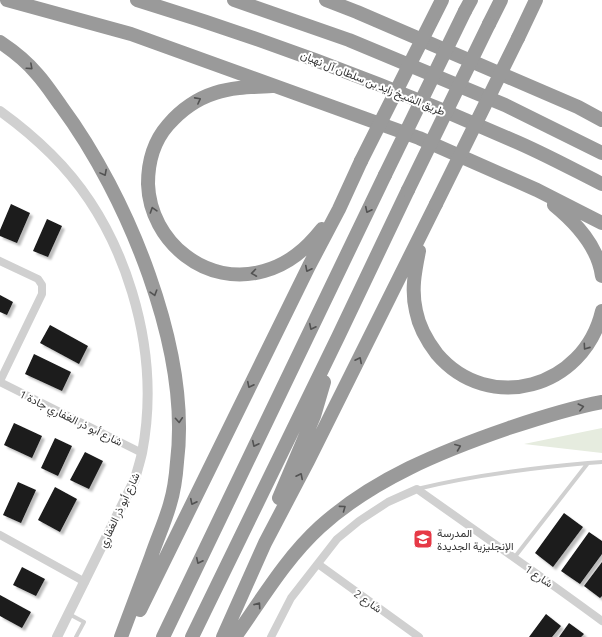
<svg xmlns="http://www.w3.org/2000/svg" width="602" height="637" font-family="Ubuntu,Vazirmatn,sans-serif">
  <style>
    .green { fill: #e6ecdf }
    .building { fill: #1a1a1a; filter: url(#shadow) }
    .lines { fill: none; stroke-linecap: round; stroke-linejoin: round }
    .service { stroke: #d0d0d0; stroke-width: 4 }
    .minor { stroke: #d0d0d0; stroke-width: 8 }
    .tertiary { stroke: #d0d0d0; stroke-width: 10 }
    .motorway { stroke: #9a9a9a; stroke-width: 14 }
    .motorway-bridge { stroke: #9a9a9a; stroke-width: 14 }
    .oneway { stroke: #525252 }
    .labels { text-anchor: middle; stroke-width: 4; stroke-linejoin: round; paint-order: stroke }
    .street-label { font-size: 11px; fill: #333; stroke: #fff }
    .poi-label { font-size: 11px; fill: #333; stroke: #fff; text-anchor: start }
  </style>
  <defs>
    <filter id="shadow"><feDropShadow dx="3" dy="3" stdDeviation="1" flood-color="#0004"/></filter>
  </defs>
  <rect width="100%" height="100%" fill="#fff"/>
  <!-- green -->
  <path class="green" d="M602,428V453L524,444Z"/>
  <!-- building -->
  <path class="building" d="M11,204L30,213L17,243L0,236V230Z
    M47,219L62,226L48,257L33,251Z
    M0,295L13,302L7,315L0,312Z
    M50,325L88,346L79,364L40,343Z
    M34,354L71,372L62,391L25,374Z
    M14,423L42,436L32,458L4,445Z
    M55,438L72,446L58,476L41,468Z
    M85,452L103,461L89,489L70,480Z
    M18,482L36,490L21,523L3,515Z
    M55,487L77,499L60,532L38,520Z
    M564,513L583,527L553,567L535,553Z
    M589,532L602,541V554L580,584L561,571Z
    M602,562V596L600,598L584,586Z
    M22,567L45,579L36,596L13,585Z
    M0,595L31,612L22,628L0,616Z
    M546,614L561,626L552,637H529Z
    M569,623L584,634L581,637H559Z"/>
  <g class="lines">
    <!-- service -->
    <path class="service" d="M417,489C473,475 531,468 588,463
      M514,558L588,463L602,462
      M69,614L84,622L76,637"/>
    <!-- minor -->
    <path class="minor" d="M0,261L38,279L42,285V294L0,381
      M0,382L142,453
      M0,535L85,582
      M318,564L419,637
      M271,637L291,598L337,539L359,521L388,502L417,489C479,533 541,576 602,621"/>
    <!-- tertiary -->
    <path class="tertiary" d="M0,111C18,124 35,138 51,154C126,228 162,349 142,453C140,462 137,471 135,479L57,637"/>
    <!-- motorway -->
    <path class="motorway" d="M7,0L131,34L419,138L537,190L602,223
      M137,0C265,39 390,86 512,140C543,153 572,169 602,184
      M234,0L349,40L505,105L602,153
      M326,0L357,12L578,107L602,120
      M465,11L471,0
      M489,24L501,0
      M518,38L536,0
      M0,42C12,50 28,63 37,74C46,84 53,95 61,106C127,195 191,349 177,462C176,476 174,491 170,504C165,522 157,539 151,557C141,583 131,610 121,637
      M272,86C253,87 233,87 215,93C196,99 181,110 168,125C154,141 148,162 148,184C150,242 207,288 264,271C289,264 306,249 322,229
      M554,205C576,223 598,246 602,276
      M419,251C415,271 411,290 416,311C419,327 427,341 437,354C489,415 584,388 602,311
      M279,498L314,416L324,382
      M140,610L309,266L339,209L361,161
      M163,637L385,175
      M192,637L338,337L408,190
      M223,637L265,543L308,461L436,204
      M235,637C262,599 286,558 320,527C373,479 442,451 509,428C539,418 570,408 602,402"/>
    <!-- motorway-bridge -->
    <path class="motorway-bridge" d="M361,161L442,0
      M385,175L465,11
      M408,190L489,24
      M436,204L518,38"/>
  </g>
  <!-- one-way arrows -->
  <defs><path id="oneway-chevron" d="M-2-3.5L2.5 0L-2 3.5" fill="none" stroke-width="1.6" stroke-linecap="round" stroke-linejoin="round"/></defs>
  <g class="oneway">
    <use href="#oneway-chevron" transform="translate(30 67) rotate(42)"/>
    <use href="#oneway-chevron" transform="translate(198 100) rotate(-28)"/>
    <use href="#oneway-chevron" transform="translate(104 173) rotate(62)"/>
    <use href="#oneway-chevron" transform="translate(153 210) rotate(-108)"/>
    <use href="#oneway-chevron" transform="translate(368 210) rotate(116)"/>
    <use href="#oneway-chevron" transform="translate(308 269) rotate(117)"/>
    <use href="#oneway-chevron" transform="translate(254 273) rotate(172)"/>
    <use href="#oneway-chevron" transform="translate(154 293) rotate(73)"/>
    <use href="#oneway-chevron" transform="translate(312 327) rotate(116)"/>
    <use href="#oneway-chevron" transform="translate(586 347) rotate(125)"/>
    <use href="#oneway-chevron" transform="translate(359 360) rotate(-63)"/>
    <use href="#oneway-chevron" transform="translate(250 385) rotate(116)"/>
    <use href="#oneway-chevron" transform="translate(581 407) rotate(-14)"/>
    <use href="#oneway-chevron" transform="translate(179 420) rotate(86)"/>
    <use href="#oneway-chevron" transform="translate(255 444) rotate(116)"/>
    <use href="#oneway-chevron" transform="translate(458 447) rotate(-22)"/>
    <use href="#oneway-chevron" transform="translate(300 476) rotate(-63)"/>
    <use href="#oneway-chevron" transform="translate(193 502) rotate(116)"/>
    <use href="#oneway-chevron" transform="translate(343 508) rotate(-36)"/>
    <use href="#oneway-chevron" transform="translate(199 561) rotate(116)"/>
    <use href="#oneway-chevron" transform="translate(258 605) rotate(-55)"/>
  </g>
  <!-- icons -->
  <defs>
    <g id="school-square" transform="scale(1)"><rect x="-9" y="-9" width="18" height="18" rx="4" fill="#e63946" stroke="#fff"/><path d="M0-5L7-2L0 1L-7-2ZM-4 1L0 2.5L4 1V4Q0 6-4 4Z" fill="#fff"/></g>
  </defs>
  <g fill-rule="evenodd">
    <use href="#school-square" x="423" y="539"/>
  </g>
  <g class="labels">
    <!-- street labels -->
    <g class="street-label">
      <text transform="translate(373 83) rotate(22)" y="4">طريق الشيخ زايد بن سلطان آل نهيان</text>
      <text transform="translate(71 418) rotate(26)" y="4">شارع أبو ذر الغفاري جادة 1</text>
      <text transform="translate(119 510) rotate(-65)" y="4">شارع أبو ذر الغفاري</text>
      <text transform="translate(539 576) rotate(34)" y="4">شارع 1</text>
      <text transform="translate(368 601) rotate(35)" y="4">شارع 2</text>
    </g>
    <!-- poi labels -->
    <g class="poi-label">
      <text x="437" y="537">المدرسة<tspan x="437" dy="13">الإنجليزية الجديدة</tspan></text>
    </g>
  </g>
</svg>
